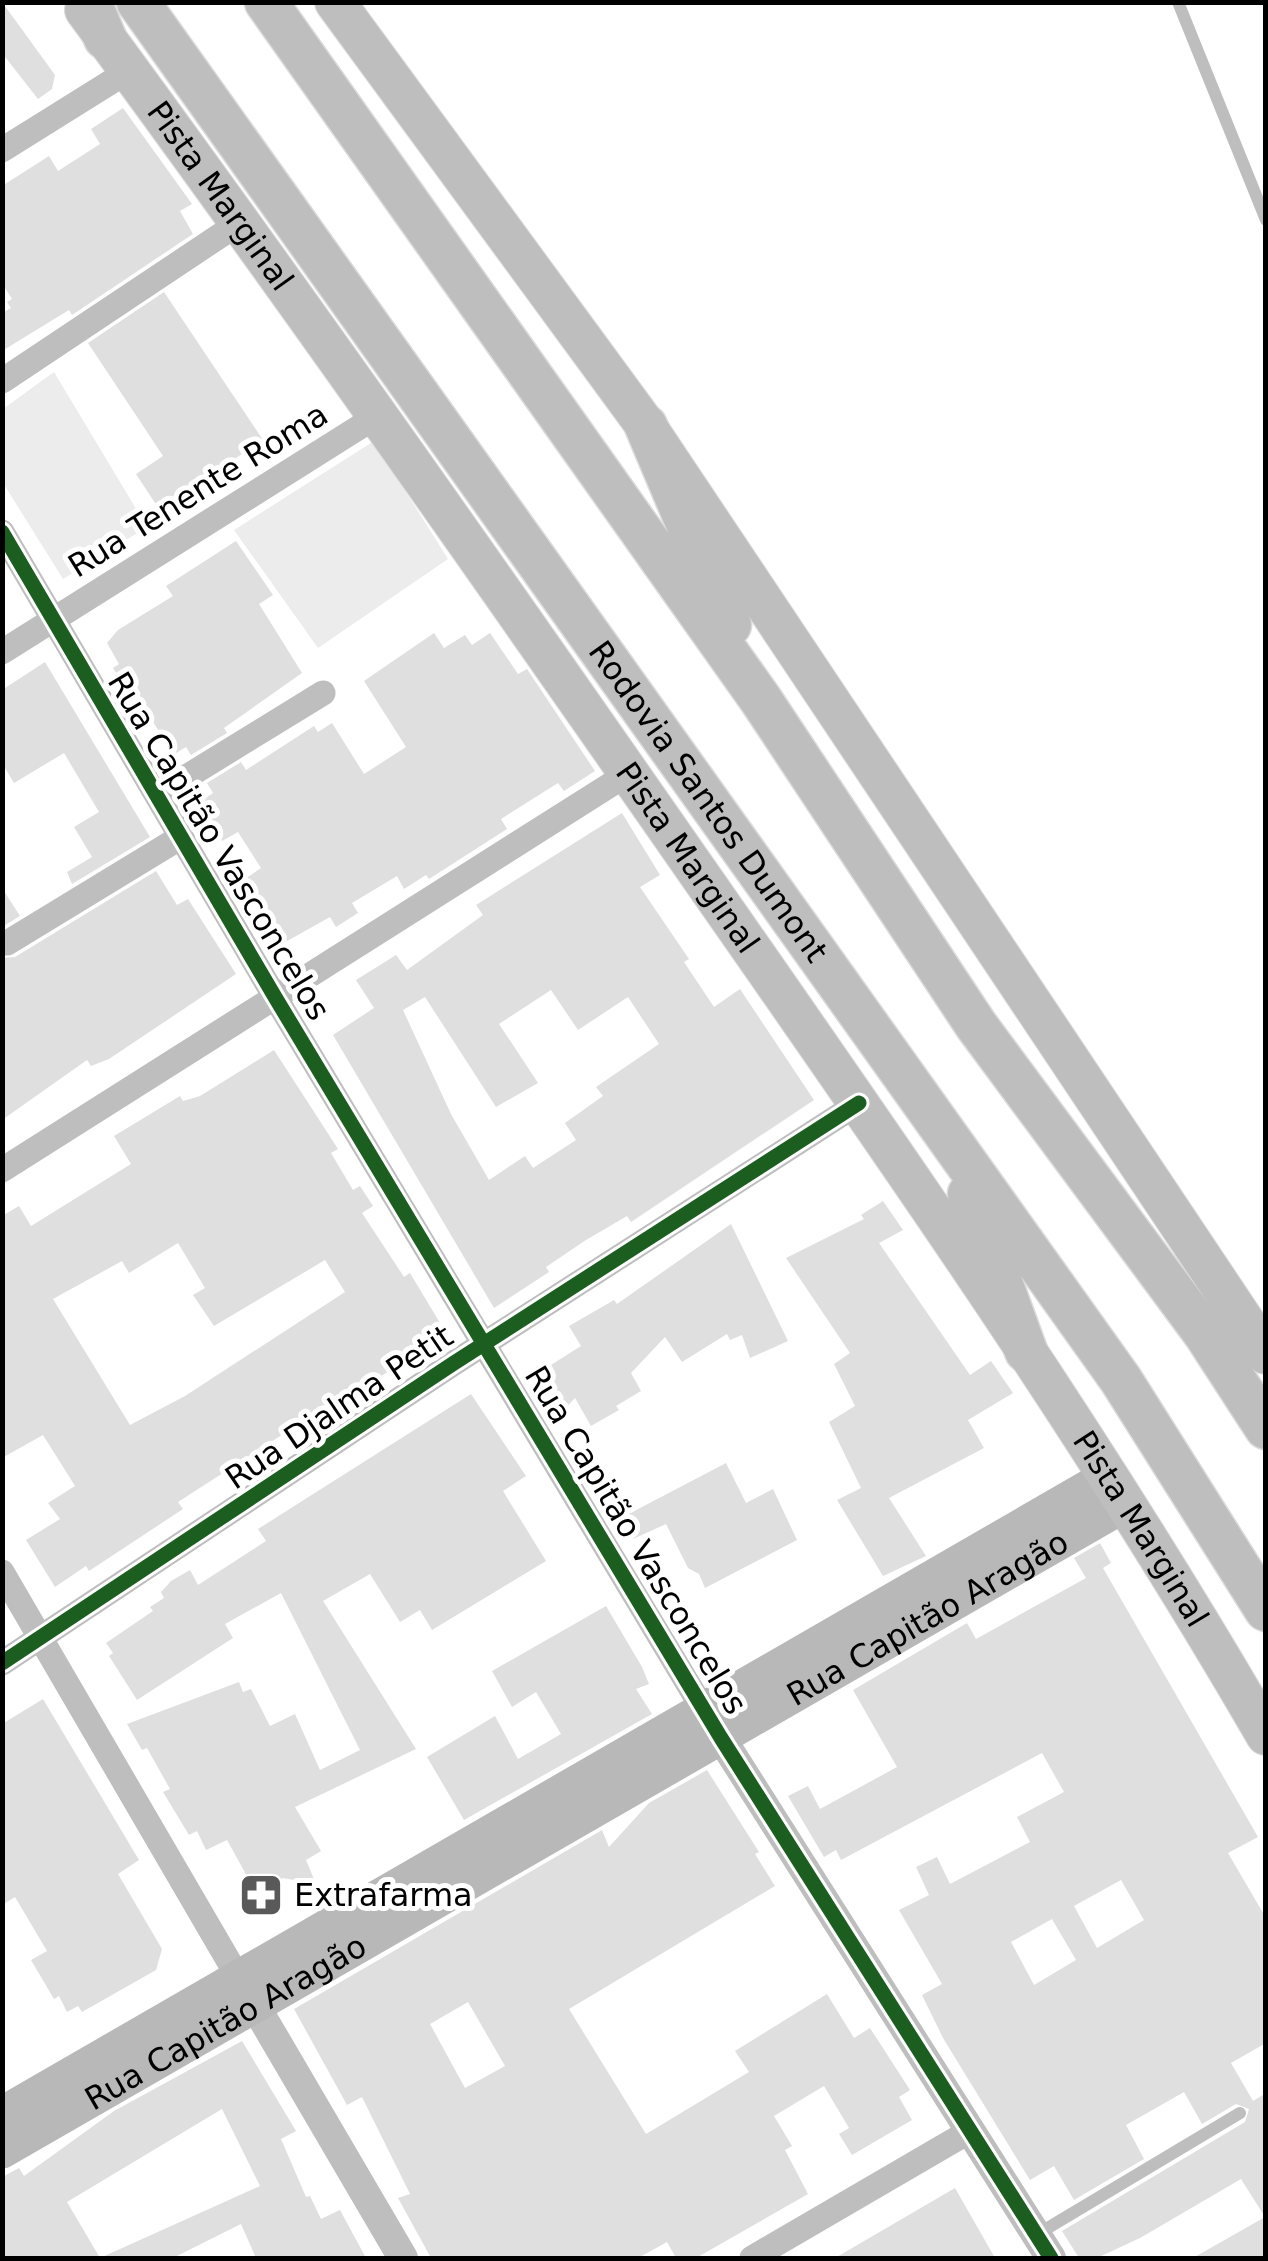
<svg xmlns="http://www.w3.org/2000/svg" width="1268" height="2261" font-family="'DejaVu Sans',sans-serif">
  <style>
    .green { fill: #ececec }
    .building { fill: #dfdfdf; fill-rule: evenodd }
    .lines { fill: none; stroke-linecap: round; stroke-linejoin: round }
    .primary-casing { stroke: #dbdbdb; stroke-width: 42 }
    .trunk-casing { stroke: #dbdbdb; stroke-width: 45 }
    .service { stroke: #bebebe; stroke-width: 12 }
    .minor { stroke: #bebebe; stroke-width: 25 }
    .tertiary { stroke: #bebebe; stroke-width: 30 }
    .secondary { stroke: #b8b8b8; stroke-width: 35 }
    .primary { stroke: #bebebe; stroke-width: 40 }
    .trunk { stroke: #bebebe; stroke-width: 42 }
    .cycleway-casing { stroke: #fff; stroke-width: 21 }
    .cycleway { stroke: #1b5e20; stroke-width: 15 }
    .labels { text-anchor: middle; stroke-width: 10; stroke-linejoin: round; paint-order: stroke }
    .street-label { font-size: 32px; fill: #000; stroke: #fff }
    .poi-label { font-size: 32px; fill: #000; stroke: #fff; text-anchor: start }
  </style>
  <rect width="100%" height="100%" fill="#fff"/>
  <!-- green -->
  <path class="green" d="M54,372L147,527L63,579L3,483V409Z
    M374,441L448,559L318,648L234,530Z"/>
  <!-- building -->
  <path class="building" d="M2,2L55,75L52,89L38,99L2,53Z
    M123,108L192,204L180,211L193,234L72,315L69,310L2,351V313L11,308L7,302L12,299L2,283V186L49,156L58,171L100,144L91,129Z
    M164,292L263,440L159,509L136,474L163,456L88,343Z
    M236,541L273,595L259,604L302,673L224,728L227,733L191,755L186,747L173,755L140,700L135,703L113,668L119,664L107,643L118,630L173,596L166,586Z
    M434,633L444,648L465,635L472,645L490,633L518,674L527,669L595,771L564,791L558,783L501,819L507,829L429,879L426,875L404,889L397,876L352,903L358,913L336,927L330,917L280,945L242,881L261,868L238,832L222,841L200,802L213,793L207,783L241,762L246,770L314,726L318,732L332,723L364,774L406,747L364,681Z
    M45,662L150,837L72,884L67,872L92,857L74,827L99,812L64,753L14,783L2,763V690Z
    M622,813L660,875L640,887L689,959L684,962L714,1007L740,989L814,1100L631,1222L627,1216L586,1240L546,1267L549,1272L494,1308L333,1035L374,1008L356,980L396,955L407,970L483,915L476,905ZM551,990L578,1030L628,997L659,1044L596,1087L603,1096L565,1123L576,1140L533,1168L525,1156L489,1180L451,1114L403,1010L425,997L496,1107L538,1083L499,1024Z
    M156,871L177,905L188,899L236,974L109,1059L91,1066L87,1060L2,1120V958L15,957Z
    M2,888L20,916L2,927Z
    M274,1050L338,1149L331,1153L353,1190L360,1186L373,1206L362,1213L404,1277L410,1273L446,1333L392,1374L389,1371L329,1410L332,1414L310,1427L305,1420L178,1502L183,1509L89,1571L86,1566L55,1587L26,1540L60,1519L48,1503L75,1486L43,1435L2,1458V1216L19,1206L31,1226L131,1164L114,1136L180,1096L183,1101L200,1096ZM178,1243L205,1288L193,1295L214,1326L325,1260L345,1292L185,1396L130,1425L53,1299L122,1261L129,1273Z
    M883,1201L903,1230L879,1243L970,1375L991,1361L1013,1393L968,1420L984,1448L889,1498L926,1556L883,1576L837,1500L861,1488L829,1422L855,1406L834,1364L850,1353L786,1258L864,1219L861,1215Z
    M731,1224L788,1341L750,1358L742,1335L730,1340L727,1334L682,1362L665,1337L631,1373L641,1391L616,1406L619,1410L591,1426L575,1398L559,1415L535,1375L581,1346L569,1326L614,1300L617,1304Z
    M471,1394L526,1476L503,1491L546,1561L432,1630L420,1610L400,1622L370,1574L323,1601L416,1749L295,1807L321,1851L306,1860L316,1884L283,1878L263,1890L259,1883L253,1887L227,1840L206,1850L197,1831L189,1835L163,1792L170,1789L147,1748L142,1750L127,1724L239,1682L243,1692L251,1689L270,1726L295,1714L320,1770L360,1750L281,1593L225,1624L233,1638L137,1700L109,1656L113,1653L106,1643L153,1611L150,1607L164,1598L161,1592L171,1581L190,1570L198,1585L266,1541L258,1529Z
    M726,1463L746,1503L773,1489L797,1540L705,1588L699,1574L688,1568L666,1524L633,1539L621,1518Z
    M1100,1543L1111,1563L1103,1568L1258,1837L1228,1853L1266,1918V2043L1231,2063L1253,2101L1266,2093V2258H1193L1265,2217L1241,2179L1140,2238L1097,2258H1079L1062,2231L1245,2122L1249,2109L1236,2104L1202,2124L1184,2092L1126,2125L1144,2159L1074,2200L1054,2166L1030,2180L943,2038L922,1995L942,1984L899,1910L929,1895L916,1867L937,1857L950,1884L1030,1842L1017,1817L1064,1792L1042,1753L841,1860L836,1850L824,1857L788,1796L808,1786L820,1809L897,1767L853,1690L967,1623L976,1639L1086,1578L1074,1558ZM1121,1880L1144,1920L1097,1948L1074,1906ZM1052,1919L1076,1960L1034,1985L1011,1942Z
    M606,1606L642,1667L649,1684L636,1689L652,1714L464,1820L427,1757L495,1716L518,1759L561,1734L536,1692L512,1707L492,1671Z
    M43,1699L139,1860L118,1874L162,1949L156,1970L82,2012L78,2006L67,2012L59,1996L54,1999L31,1960L47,1951L15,1897L2,1905V1724Z
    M707,1770L759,1852L755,1854L775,1886L569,2009L646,2134L749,2072L735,2051L827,1994L854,2038L870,2028L910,2090L899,2097L912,2120L852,2155L839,2134L849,2128L824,2086L774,2116L792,2146L785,2150L808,2194L696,2258H676L667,2242L638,2258H431L398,2198L410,2194L362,2097L347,2105L294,2009L602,1830L609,1847L649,1803ZM468,2002L505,2066L465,2088L430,2024Z
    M242,2041L296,2131L281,2139L306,2197L310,2196L321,2219L340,2210L366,2258H256L241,2224L173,2258H2V2177L19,2168L24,2176L114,2111ZM222,2109L260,2186L100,2258L67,2202Z
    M955,2188L995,2258H835Z"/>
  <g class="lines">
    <!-- primary casing -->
    <g class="primary-casing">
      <g id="primary">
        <path d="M335,2L646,426L1266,1354"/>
        <path id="s2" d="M85,10C297,298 502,591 706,884C900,1162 1096,1441 1266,1735"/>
      </g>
    </g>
    <!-- trunk casing -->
    <g class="trunk-casing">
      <g id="trunk">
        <path d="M90,2L105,38"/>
        <path id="s3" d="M138,2L1121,1380L1266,1610"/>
        <path d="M266,2L761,700L976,1025L1205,1334L1266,1428"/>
        <path d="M646,426L730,625"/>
        <path d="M969,1194L1026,1351"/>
      </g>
    </g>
    <!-- service -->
    <path class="service" d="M1178,2L1266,220
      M1036,2235L1240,2113"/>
    <!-- minor -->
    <path class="minor" d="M2,150L130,70
      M2,381L239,223
      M2,532L275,997L711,1722
      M2,652L377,416
      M157,795L323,693
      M7,943L181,837
      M2,1170L629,773
      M2,1572L238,1977
      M2,1663L454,1363L859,1103
      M752,2258L970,2131"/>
    <!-- tertiary -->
    <path class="tertiary" d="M721,1738L1051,2258
      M243,1985L403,2258"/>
    <!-- secondary -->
    <g class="secondary">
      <path d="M2,2114L1108,1476"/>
      <path id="s1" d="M2,2151L1126,1504"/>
    </g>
    <!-- primary -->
    <use href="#primary" class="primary"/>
    <!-- trunk -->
    <use href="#trunk" class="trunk"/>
    <!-- cycleway casing -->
    <g class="cycleway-casing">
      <path id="cycleway" d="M2,532L275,997L721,1738L1051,2258
        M2,1663L454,1363L859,1103"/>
    </g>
    <!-- cycleway -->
    <use href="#cycleway" class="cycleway"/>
  </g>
  <!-- icons -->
  <defs>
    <g id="pharmacy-square" transform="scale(2.25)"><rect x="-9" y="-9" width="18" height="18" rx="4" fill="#595959" stroke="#fff"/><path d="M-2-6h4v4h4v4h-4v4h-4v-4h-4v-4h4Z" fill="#fff"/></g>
  </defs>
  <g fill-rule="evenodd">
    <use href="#pharmacy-square" x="261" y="1895"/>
  </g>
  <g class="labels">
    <!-- street labels -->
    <g class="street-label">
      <text dy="11" stroke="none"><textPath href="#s2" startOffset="230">Pista Marginal</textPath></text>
      <text transform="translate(198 490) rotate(-32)" y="11">Rua Tenente Roma</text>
      <text dy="11" stroke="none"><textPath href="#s3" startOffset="982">Rodovia Santos Dumont</textPath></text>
      <text transform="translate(219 846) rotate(59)" y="11">Rua Capitão Vasconcelos</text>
      <text dy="11" stroke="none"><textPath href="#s2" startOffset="1040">Pista Marginal</textPath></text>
      <text transform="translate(339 1407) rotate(-34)" y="11">Rua Djalma Petit</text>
      <text dy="11" stroke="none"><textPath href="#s2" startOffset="1850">Pista Marginal</textPath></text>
      <text transform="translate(636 1540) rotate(59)" y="11">Rua Capitão Vasconcelos</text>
      <text dy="11" stroke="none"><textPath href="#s1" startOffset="1068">Rua Capitão Aragão</textPath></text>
      <text dy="11" stroke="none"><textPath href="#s1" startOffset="258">Rua Capitão Aragão</textPath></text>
    </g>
    <!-- poi labels -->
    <g class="poi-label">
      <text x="294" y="1906">Extrafarma</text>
    </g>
  </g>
  <!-- border -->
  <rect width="1268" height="2261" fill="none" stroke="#000000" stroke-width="10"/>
</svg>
